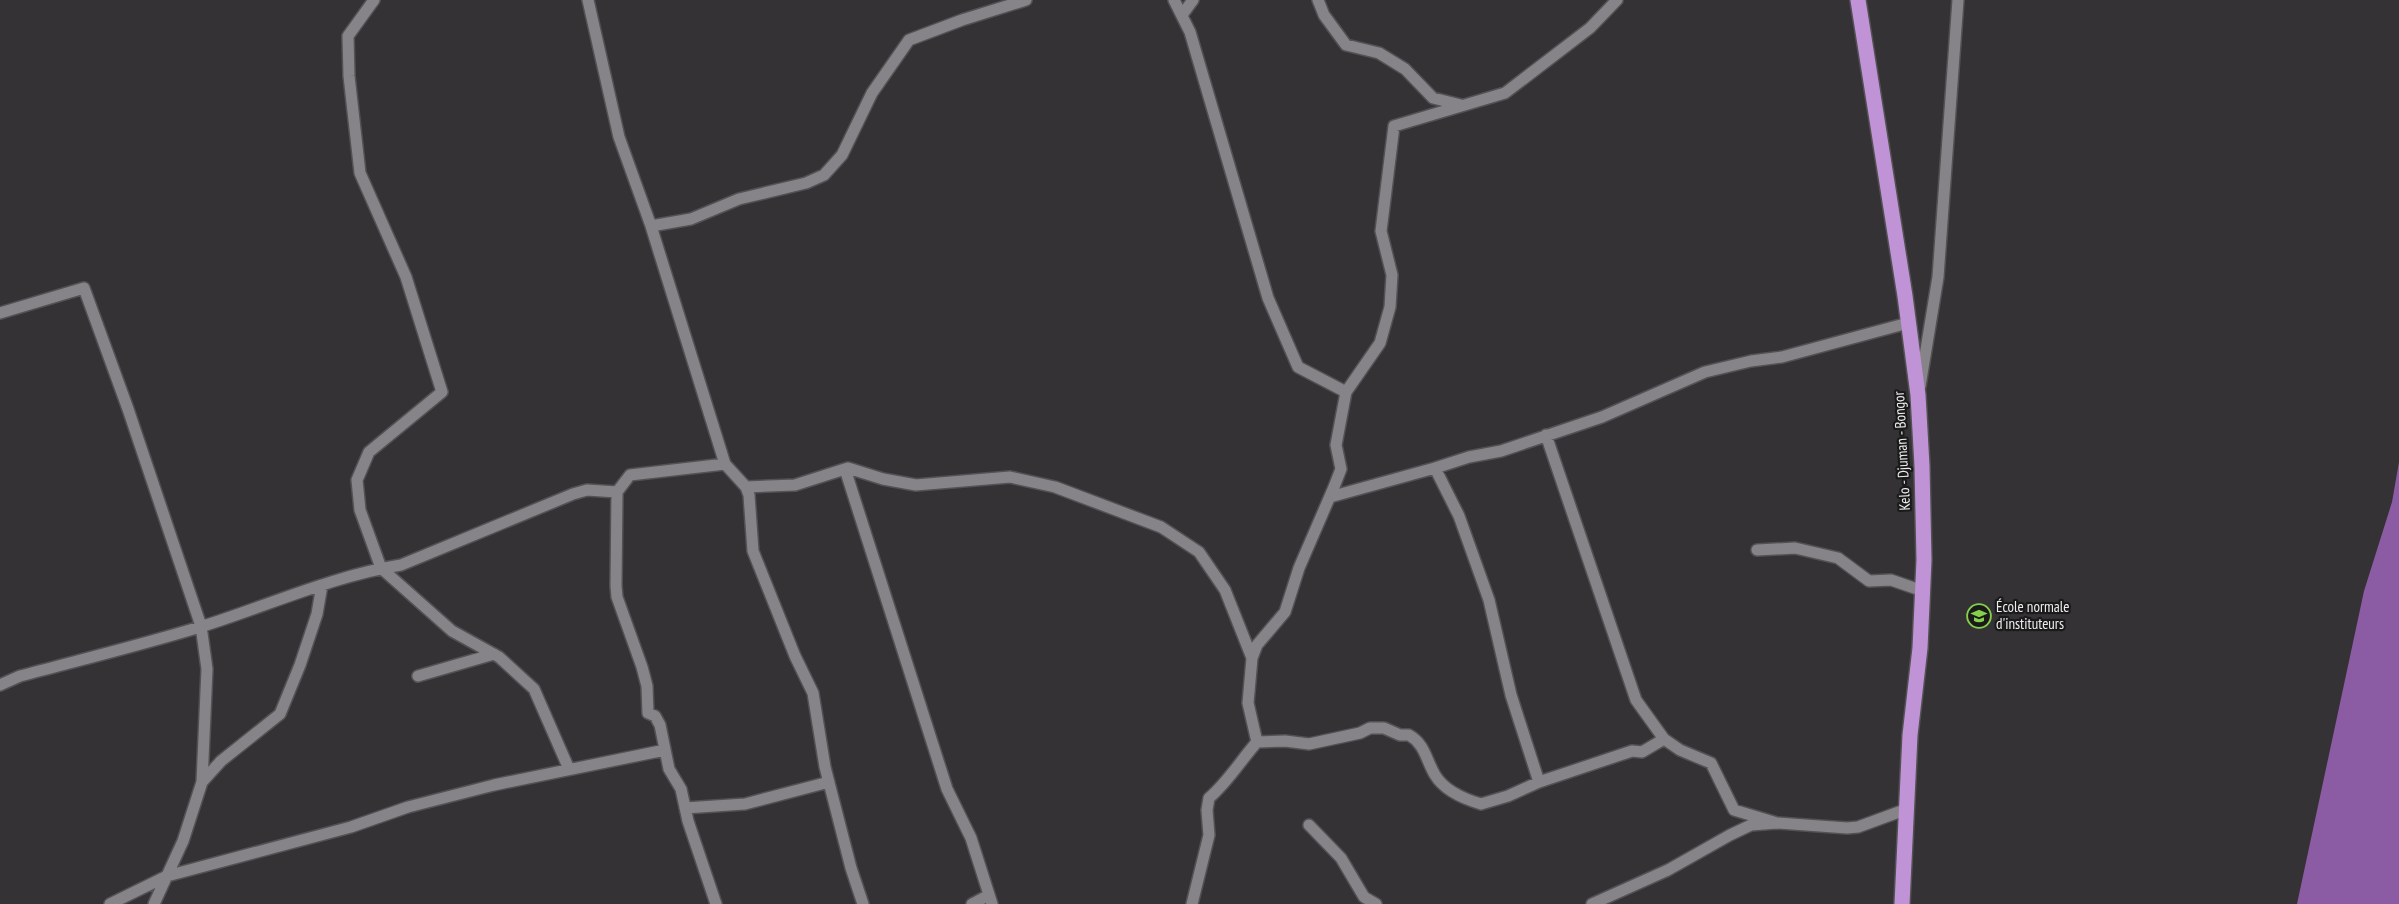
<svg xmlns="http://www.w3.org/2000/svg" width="2399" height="904" font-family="'PT Sans Narrow',sans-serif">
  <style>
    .water { fill: #8b5ba3 }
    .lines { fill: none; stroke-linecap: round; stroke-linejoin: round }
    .street-casing { stroke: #525153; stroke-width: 14 }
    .highway-casing { stroke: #525153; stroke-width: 18 }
    .street { stroke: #868488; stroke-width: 11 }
    .highway { stroke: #bf93d6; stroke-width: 15 }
    .labels { text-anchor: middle; stroke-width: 4.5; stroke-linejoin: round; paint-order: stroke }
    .street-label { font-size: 15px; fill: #eeedee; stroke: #1b1a1b }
    .poi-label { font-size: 15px; fill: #eeedee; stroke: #1b1a1b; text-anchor: start }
  </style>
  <rect width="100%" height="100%" fill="#343235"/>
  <!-- water -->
  <path class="water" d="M2399,462V904H2297L2364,591L2392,502Z"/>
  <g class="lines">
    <!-- street casing -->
    <g class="street-casing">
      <path id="street" d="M374,0L348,36L349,76L360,173L406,277L442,392L369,452L357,480L360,510L381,568L452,631L499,657L534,689L569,769
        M588,0L619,137L651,226L725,464L746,487L749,495L753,551L795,656L813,693L825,767L851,868L863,904
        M1174,0L1190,32L1268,298L1298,367L1346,392
        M1318,0L1324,15L1346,45L1379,53L1405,69L1433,98L1461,105
        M1182,15L1193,0
        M651,226L691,219L739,199L806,183L824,175L842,155L872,93L909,40L962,20L1026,0
        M0,313L84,288L128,409L201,626L207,669L202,782L183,841L154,904
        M1920,386L1938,277L1958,0
        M1546,435L1636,700L1664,739
        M1435,468L1469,457L1501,451L1602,417L1705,372L1751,361L1782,357L1908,323
        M845,469L947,789L971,838L992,904
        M746,487L795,485L848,468L883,479L916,485L1010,477L1055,487L1161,527L1199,552L1225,590L1252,658
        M1330,497L1435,468L1459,516L1489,600L1511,695L1539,782
        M1757,550L1795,548L1838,558L1869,581L1891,580L1923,591
        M418,676L494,654
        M0,685L20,676C80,660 141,645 200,627C267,606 332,576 401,565L573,494L587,490L617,492
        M1257,742L1285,741L1309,744L1360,733L1370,728H1384L1400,735H1409C1425,744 1426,760 1435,775C1444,790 1464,799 1481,804L1508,796L1539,782L1632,751L1642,752L1664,739L1680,750L1711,763L1734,810L1777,823
        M202,782L221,761L280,714L300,665L317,614L322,585
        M685,808L745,804L829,782
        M1309,825L1341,858L1364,897L1376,904
        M110,904L167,876L351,827L408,807L494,785L665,750
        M716,904L688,821L681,789L669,769L660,725L655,716L648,713L647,686L642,667L617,597L616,586L617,492L630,475L725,464
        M972,904L989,895
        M1192,904L1209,835L1207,810L1209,798C1228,782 1241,760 1257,742L1248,703L1252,658L1257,645L1285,612L1299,568L1334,487L1341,469L1336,445L1346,392L1380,343L1390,307L1392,275L1381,231L1394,126L1505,93L1590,28L1617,0
        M1592,904L1668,870L1730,835L1751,825L1777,823L1847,828L1858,827L1907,809"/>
    </g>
    <!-- highway casing -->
    <g class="highway-casing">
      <path id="highway" d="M1858,0L1905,296L1918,395L1922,466L1924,560L1920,648L1910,735L1902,904"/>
    </g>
    <!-- street -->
    <use href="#street" class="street"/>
    <!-- highway -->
    <use href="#highway" class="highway"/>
  </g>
  <!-- icons -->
  <defs>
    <g id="school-ring" transform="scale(1.25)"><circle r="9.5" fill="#1b1a1b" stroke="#86cf4b" stroke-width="1.5"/><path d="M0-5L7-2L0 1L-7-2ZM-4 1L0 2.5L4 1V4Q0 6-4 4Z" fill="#86cf4b"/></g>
  </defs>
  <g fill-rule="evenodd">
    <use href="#school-ring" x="1979" y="616"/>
  </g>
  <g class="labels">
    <!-- street labels -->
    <g class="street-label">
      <text transform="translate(1902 451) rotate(-93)" y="5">Kelo - Djuman - Bongor</text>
    </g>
    <!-- poi labels -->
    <g class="poi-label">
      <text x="1996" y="612">École normale<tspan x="1996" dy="17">d'instituteurs</tspan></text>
    </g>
  </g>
</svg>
